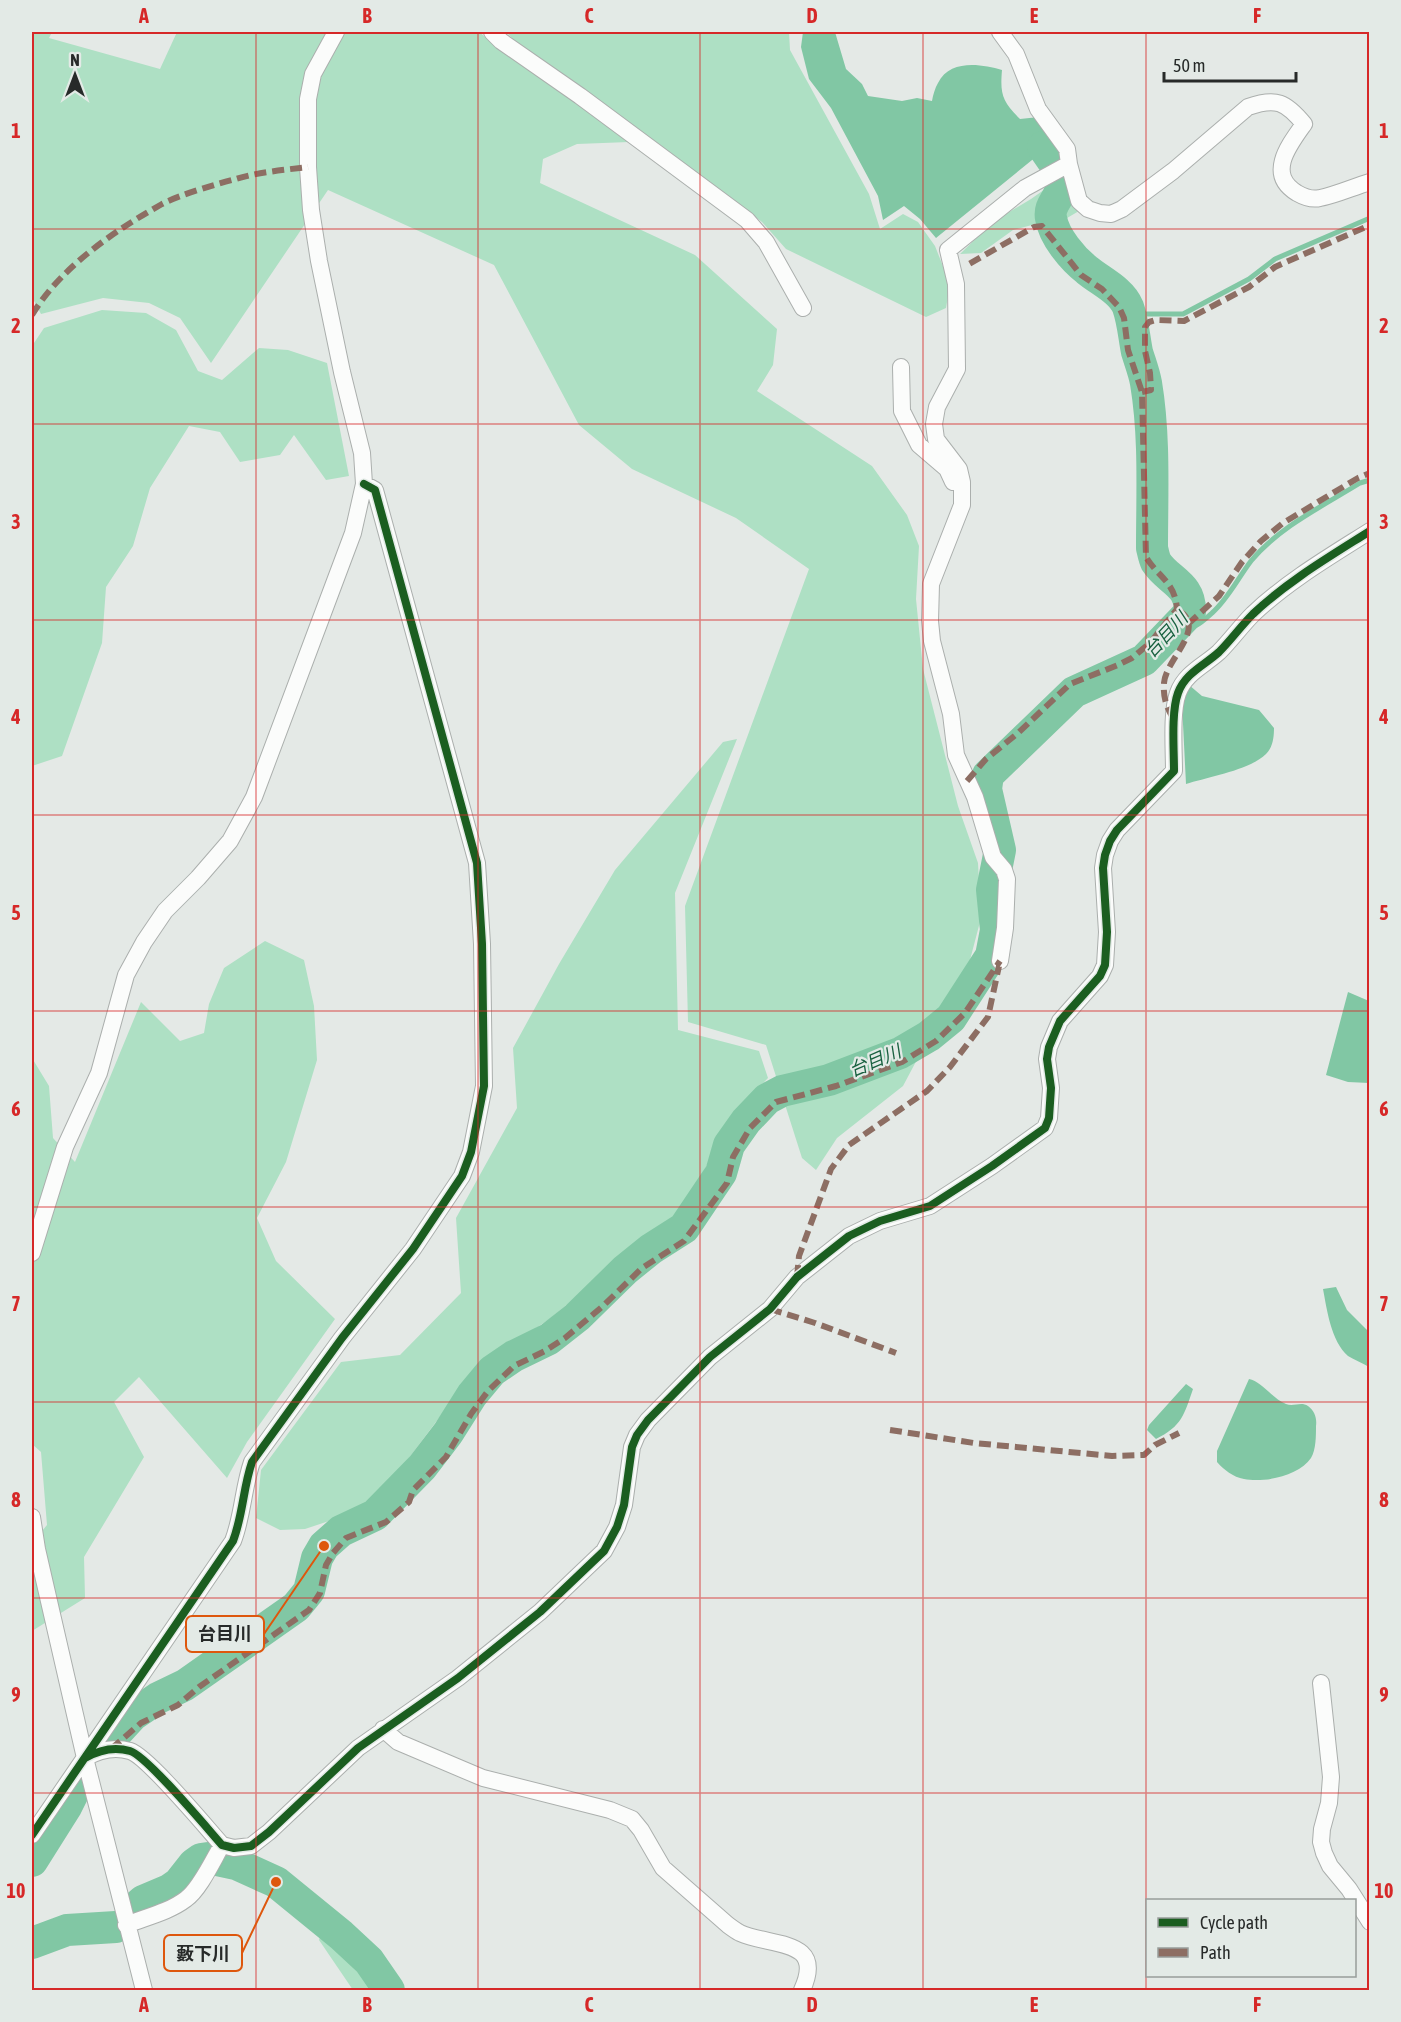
<svg xmlns="http://www.w3.org/2000/svg" width="1401" height="2022" font-family="'Asap Condensed','Noto Sans JP',sans-serif">
  <style>
    .green { fill: #aee0c4 }
    .water { fill: #81c7a4 }
    .lines { fill: none; stroke-linecap: round; stroke-linejoin: round }
    .stream { stroke: #81c7a4; stroke-width: 5 }
    .river { stroke: #81c7a4; stroke-width: 32 }
    .street-casing { stroke: #abafad; stroke-width: 18 }
    .street { stroke: #fbfcfb; stroke-width: 16 }
    .quiet { stroke: #8d6e63; stroke-width: 6; stroke-dasharray: 12 6; stroke-linecap: butt }
    .cycleway-casing { stroke: #e3eae6; stroke-width: 11 }
    .cycleway { stroke: #1b5e20; stroke-width: 8 }
    .grid { fill: none; stroke: #d62828; stroke-width: 1.5; stroke-opacity: 0.55 }
    .labels { text-anchor: middle; stroke-width: 4.5; stroke-linejoin: round; paint-order: stroke }
    .water-label { font-size: 18px; font-style: italic; fill: #196140; stroke: #e3eae6 }
    .leader { fill: none; stroke: #de570d; stroke-width: 2 }
    .callout-dot { fill: #de570d; stroke: #e3eae6; stroke-width: 2 }
    .callout { fill: #e3eae6; stroke: #de570d; stroke-width: 2 }
    .callout-label { font-size: 18px; text-anchor: middle; font-weight: bold; fill: #272a29 }
    .neatline { fill: none; stroke: #d62828; stroke-width: 2 }
    .grid-label { font-size: 20px; text-anchor: middle; font-weight: bold; fill: #d62828 }
  </style>
  <rect width="100%" height="100%" fill="#e4e9e6"/>
  <!-- green -->
  <path class="green" d="M32,32H52L49,38L160,69L177,32H479L493,43L515,41L506,32H789L790,50L869,194L880,229L903,214L918,222L935,246L950,284L946,308L926,317L786,249L762,222L655,141L577,144L543,159L540,183L695,255L777,329L773,365L757,391L872,466L907,515L919,546L916,599L923,669L958,806L978,863L981,918L970,960L903,1086L837,1138L816,1170L802,1158L766,1045L688,1022L685,906L809,569L736,518L632,469L579,425L494,265L328,190L211,363L180,318L149,303L103,298L41,314L32,297Z
    M1066,178L1079,211L1050,228L1047,221L1013,230L981,253L960,254L994,221L1031,199L1058,180Z
    M102,310L146,313L176,330L198,371L222,380L259,348L288,350L327,363L349,476L326,480L294,435L280,455L240,462L220,432L189,426L150,488L133,546L106,587L102,643L62,756L32,766V346L44,328Z
    M737,739L675,893L678,1030L759,1051L768,1078L733,1114L716,1149L680,1213L548,1320L477,1367L391,1482L353,1513L305,1529L280,1530L256,1518L261,1470L341,1362L400,1355L461,1293L456,1218L517,1108L513,1048L559,964L615,870L723,742Z
    M265,941L304,960L314,1006L317,1060L286,1162L257,1218L276,1261L335,1319L247,1442L227,1478L139,1377L114,1402L144,1457L84,1557L85,1598L32,1631V1543L47,1525L41,1452L32,1444V1058L49,1086L53,1138L75,1162L141,1002L180,1041L204,1033L209,1004L224,968Z
    M322,1931L360,1964L378,1990H353L319,1940Z"/>
  <!-- water -->
  <path class="water" d="M803,32H835L846,69L862,84L868,96L902,101L917,98L932,101C933,95 935,88 938,83C950,59 981,64 1002,70C1000,94 1002,101 1020,119L1039,117L1053,143L936,238L920,219L904,206L883,220L878,196L831,108L809,79L801,47Z
    M1189,685L1202,696L1259,710L1274,728C1274,737 1273,747 1266,754C1250,770 1208,777 1186,784L1182,704Z
    M1348,992L1369,1001V1083L1348,1082L1326,1075Z
    M1336,1287L1347,1310L1369,1332V1367C1363,1363 1354,1360 1348,1356C1331,1341 1327,1310 1323,1289Z
    M1249,1379C1261,1381 1273,1399 1286,1404C1294,1407 1301,1401 1308,1406C1315,1411 1317,1419 1316,1426C1316,1436 1316,1450 1311,1458C1299,1476 1264,1483 1244,1479C1233,1477 1224,1470 1217,1462V1451Z
    M1186,1384L1193,1389C1184,1415 1182,1426 1156,1439L1147,1430L1149,1425Z"/>
  <g class="lines">
    <!-- stream -->
    <path class="stream" d="M1130,314H1183L1249,279L1275,259L1370,218
      M1175,627C1193,631 1200,624 1212,613C1228,599 1238,578 1251,561C1279,527 1323,506 1360,483L1370,480"/>
    <!-- river -->
    <path class="river" d="M1043,147L1052,160
      M110,1740L133,1715L158,1698L185,1685L296,1607L309,1591L317,1558L324,1546L341,1531L375,1515L422,1467L448,1433L472,1395L492,1371L514,1356L549,1339L577,1317L625,1270L651,1249L684,1228L721,1173L729,1145L746,1121L767,1099L782,1091L829,1080L900,1053L929,1036L951,1018L991,956L996,930L992,890L1000,850L986,789L988,775L1074,692L1144,660L1190,612C1191,584 1168,581 1156,562C1154,558 1153,552 1152,548C1152,493 1155,437 1146,383C1144,372 1140,362 1137,352C1134,337 1133,321 1128,307C1121,290 1100,281 1087,270C1073,259 1054,237 1051,218C1048,203 1063,198 1062,180
      M32,1861L66,1807L79,1781
      M135,1908L143,1901L169,1890L179,1883L194,1864L201,1859L208,1858L236,1864L276,1882L341,1935L369,1961L389,1990
      M32,1943L67,1930L116,1927"/>
    <!-- street casing -->
    <g class="street-casing">
      <path id="street" d="M492,32L501,41L580,96L747,220L766,242L803,308
        M1000,32L1016,54L1038,109L1067,149L1069,164L1079,201L1088,209L1100,213L1111,214L1122,209L1173,171L1248,107C1276,97 1286,102 1304,124C1289,145 1266,174 1297,193C1304,197 1312,200 1320,198C1336,195 1353,187 1370,182
        M901,367L902,411L919,445L947,469L953,482
        M1000,961L1005,928L1007,879L1004,870L993,857L975,797L956,755L951,714L932,641L930,621L931,584L962,505V482L959,469L936,439L934,424L937,407L957,369L956,284L948,250L1025,188L1069,164
        M32,1253L65,1147L99,1073L126,975L144,942L165,911L198,878L230,841L254,797L353,533L364,484L362,453L342,372L319,261L311,210L308,167V99L313,74L336,32
        M32,1517L37,1549L85,1758L144,1990
        M1321,1683L1331,1777L1329,1803L1322,1829L1321,1842L1324,1853L1330,1866L1349,1889L1370,1922
        M383,1729L398,1742L483,1778L610,1810L632,1819L641,1830L663,1868L728,1925C732,1928 736,1931 740,1933C771,1947 826,1938 802,1990
        M85,1758C99,1750 113,1746 130,1751C147,1756 206,1827 222,1845L234,1848L251,1846L269,1832L358,1748L458,1678L540,1612L604,1551L617,1527L624,1505L632,1447L637,1435L648,1420L710,1357L770,1309L797,1277L849,1236L880,1221L930,1206L992,1166L1045,1128L1049,1118L1051,1088L1047,1059L1049,1047L1060,1021L1100,976L1105,965L1107,932L1103,868L1105,855L1110,841L1117,830L1174,771C1174,750 1171,712 1178,693C1185,673 1205,665 1219,652C1231,640 1241,626 1253,614C1288,581 1329,557 1370,531
        M32,1835L233,1541C243,1515 243,1488 252,1462L342,1338L413,1249L462,1176L471,1152L484,1086L482,944L477,863L375,490L364,484
        M126,1925C146,1917 169,1912 186,1899C200,1889 213,1860 222,1845"/>
    </g>
    <!-- street -->
    <use href="#street" class="street"/>
    <!-- quiet -->
    <path class="quiet" d="M32,315C61,267 114,231 162,204C179,195 216,184 236,179C259,172 284,170 308,167
      M1142,392L1151,390L1150,373L1145,351V327L1149,322L1156,320L1184,321L1249,287L1275,267L1370,225
      M1188,624L1219,596L1242,562L1261,541L1283,523L1358,478L1370,473
      M1173,718C1166,706 1163,697 1164,683C1166,658 1209,628 1177,609
      M967,781L986,759L1018,733L1070,684L1118,665L1132,658L1150,643L1177,609C1175,582 1159,578 1146,557L1142,392L1128,350L1124,318L1119,307L1102,289L1081,275L1042,226L1034,227L969,264
      M797,1277L799,1256L831,1169L849,1145L927,1091L950,1067L988,1017L999,966
      M770,1309L815,1323L896,1353
      M890,1430L974,1443L1112,1456L1144,1455L1155,1445L1179,1433
      M111,1749L141,1723L178,1705L199,1687L309,1610L320,1593L326,1565L333,1553L346,1538L386,1522L409,1502L413,1490L446,1457L471,1414L488,1391L514,1366L545,1351L565,1338L603,1306L642,1268L684,1241L727,1183L733,1157L750,1128L776,1102L836,1086L902,1062L936,1041L965,1013L1000,961"/>
    <!-- cycleway casing -->
    <g class="cycleway-casing">
      <path id="cycleway" d="M85,1758C99,1750 113,1746 130,1751C147,1756 206,1827 222,1845L234,1848L251,1846L269,1832L358,1748L458,1678L540,1612L604,1551L617,1527L624,1505L632,1447L637,1435L648,1420L710,1357L770,1309L797,1277L849,1236L880,1221L930,1206L992,1166L1045,1128L1049,1118L1051,1088L1047,1059L1049,1047L1060,1021L1100,976L1105,965L1107,932L1103,868L1105,855L1110,841L1117,830L1174,771C1174,750 1171,712 1178,693C1185,673 1205,665 1219,652C1231,640 1241,626 1253,614C1288,581 1329,557 1370,531
        M32,1835L233,1541C243,1515 243,1488 252,1462L342,1338L413,1249L462,1176L471,1152L484,1086L482,944L477,863L375,490L364,484"/>
    </g>
    <!-- cycleway -->
    <use href="#cycleway" class="cycleway"/>
  </g>
  <!-- grid -->
  <path class="grid" d="M256,32V1990M478,32V1990M700,32V1990M923,32V1990M1146,32V1990M32,229H1370M32,424H1370M32,620H1370M32,815H1370M32,1011H1370M32,1207H1370M32,1402H1370M32,1598H1370M32,1793H1370"/>
  <g class="labels">
    <!-- water labels -->
    <g class="water-label">
      <text transform="translate(1166 635) rotate(-47)" y="6">台目川</text>
      <text transform="translate(875 1061) rotate(-23)" y="6">台目川</text>
    </g>
  </g>
  <!-- callouts -->
  <path class="leader" d="M324 1546L264 1634M276 1882L242 1953"/>
  <g class="callout-dot">
    <circle cx="324" cy="1546" r="6"/>
    <circle cx="276" cy="1882" r="6"/>
  </g>
  <g class="callout">
    <rect x="186" y="1616" width="78" height="36" rx="6"/>
    <rect x="164" y="1935" width="78" height="36" rx="6"/>
  </g>
  <g class="callout-label">
    <text x="225" y="1640">台目川</text>
    <text x="203" y="1960">藪下川</text>
  </g>
  <!-- border -->
  <rect width="1401" height="2022" fill="none" stroke="#e3eae6" stroke-width="66"/>
  <!-- legend -->
  <rect x="1146" y="1899" width="210" height="78" fill="#e3eae6" stroke="#989d9a" stroke-width="1.5"/>
  <rect x="1158" y="1918" width="30" height="9" fill="#1b5e20" stroke="#989d9a" stroke-width="1.5"/>
  <text x="1200" y="1929" font-size="18" fill="#272a29">Cycle path</text>
  <rect x="1158" y="1948" width="30" height="9" fill="#8d6e63" stroke="#989d9a" stroke-width="1.5"/>
  <text x="1200" y="1959" font-size="18" fill="#272a29">Path</text>
  <!-- north arrow -->
  <g transform="translate(75 75)" stroke="#e3eae6" stroke-width="4.5" paint-order="stroke">
  <path d="M0-4.5L10 22L0 15L-10 22Z" fill="#272a29"/>
  <text y="-9" font-size="16" font-weight="bold" text-anchor="middle" fill="#272a29">N</text>
  </g>
  <!-- scale -->
  <path d="M1164 72v9h132v-9" fill="none" stroke="#272a29" stroke-width="3"/>
  <text x="1173" y="72" font-size="18" fill="#272a29" stroke="#e3eae6" stroke-width="4.5" paint-order="stroke">50 m</text>
  <rect x="33" y="33" width="1335" height="1956" class="neatline"/>
  <g class="grid-label">
    <text x="144" y="23">A</text>
    <text x="367" y="23">B</text>
    <text x="589" y="23">C</text>
    <text x="812" y="23">D</text>
    <text x="1034" y="23">E</text>
    <text x="1257" y="23">F</text>
    <text x="16" y="138">1</text>
    <text x="1384" y="138">1</text>
    <text x="16" y="333">2</text>
    <text x="1384" y="333">2</text>
    <text x="16" y="529">3</text>
    <text x="1384" y="529">3</text>
    <text x="16" y="724">4</text>
    <text x="1384" y="724">4</text>
    <text x="16" y="920">5</text>
    <text x="1384" y="920">5</text>
    <text x="16" y="1116">6</text>
    <text x="1384" y="1116">6</text>
    <text x="16" y="1311">7</text>
    <text x="1384" y="1311">7</text>
    <text x="16" y="1507">8</text>
    <text x="1384" y="1507">8</text>
    <text x="16" y="1702">9</text>
    <text x="1384" y="1702">9</text>
    <text x="16" y="1898">10</text>
    <text x="1384" y="1898">10</text>
    <text x="144" y="2012">A</text>
    <text x="367" y="2012">B</text>
    <text x="589" y="2012">C</text>
    <text x="812" y="2012">D</text>
    <text x="1034" y="2012">E</text>
    <text x="1257" y="2012">F</text>
  </g>
</svg>
